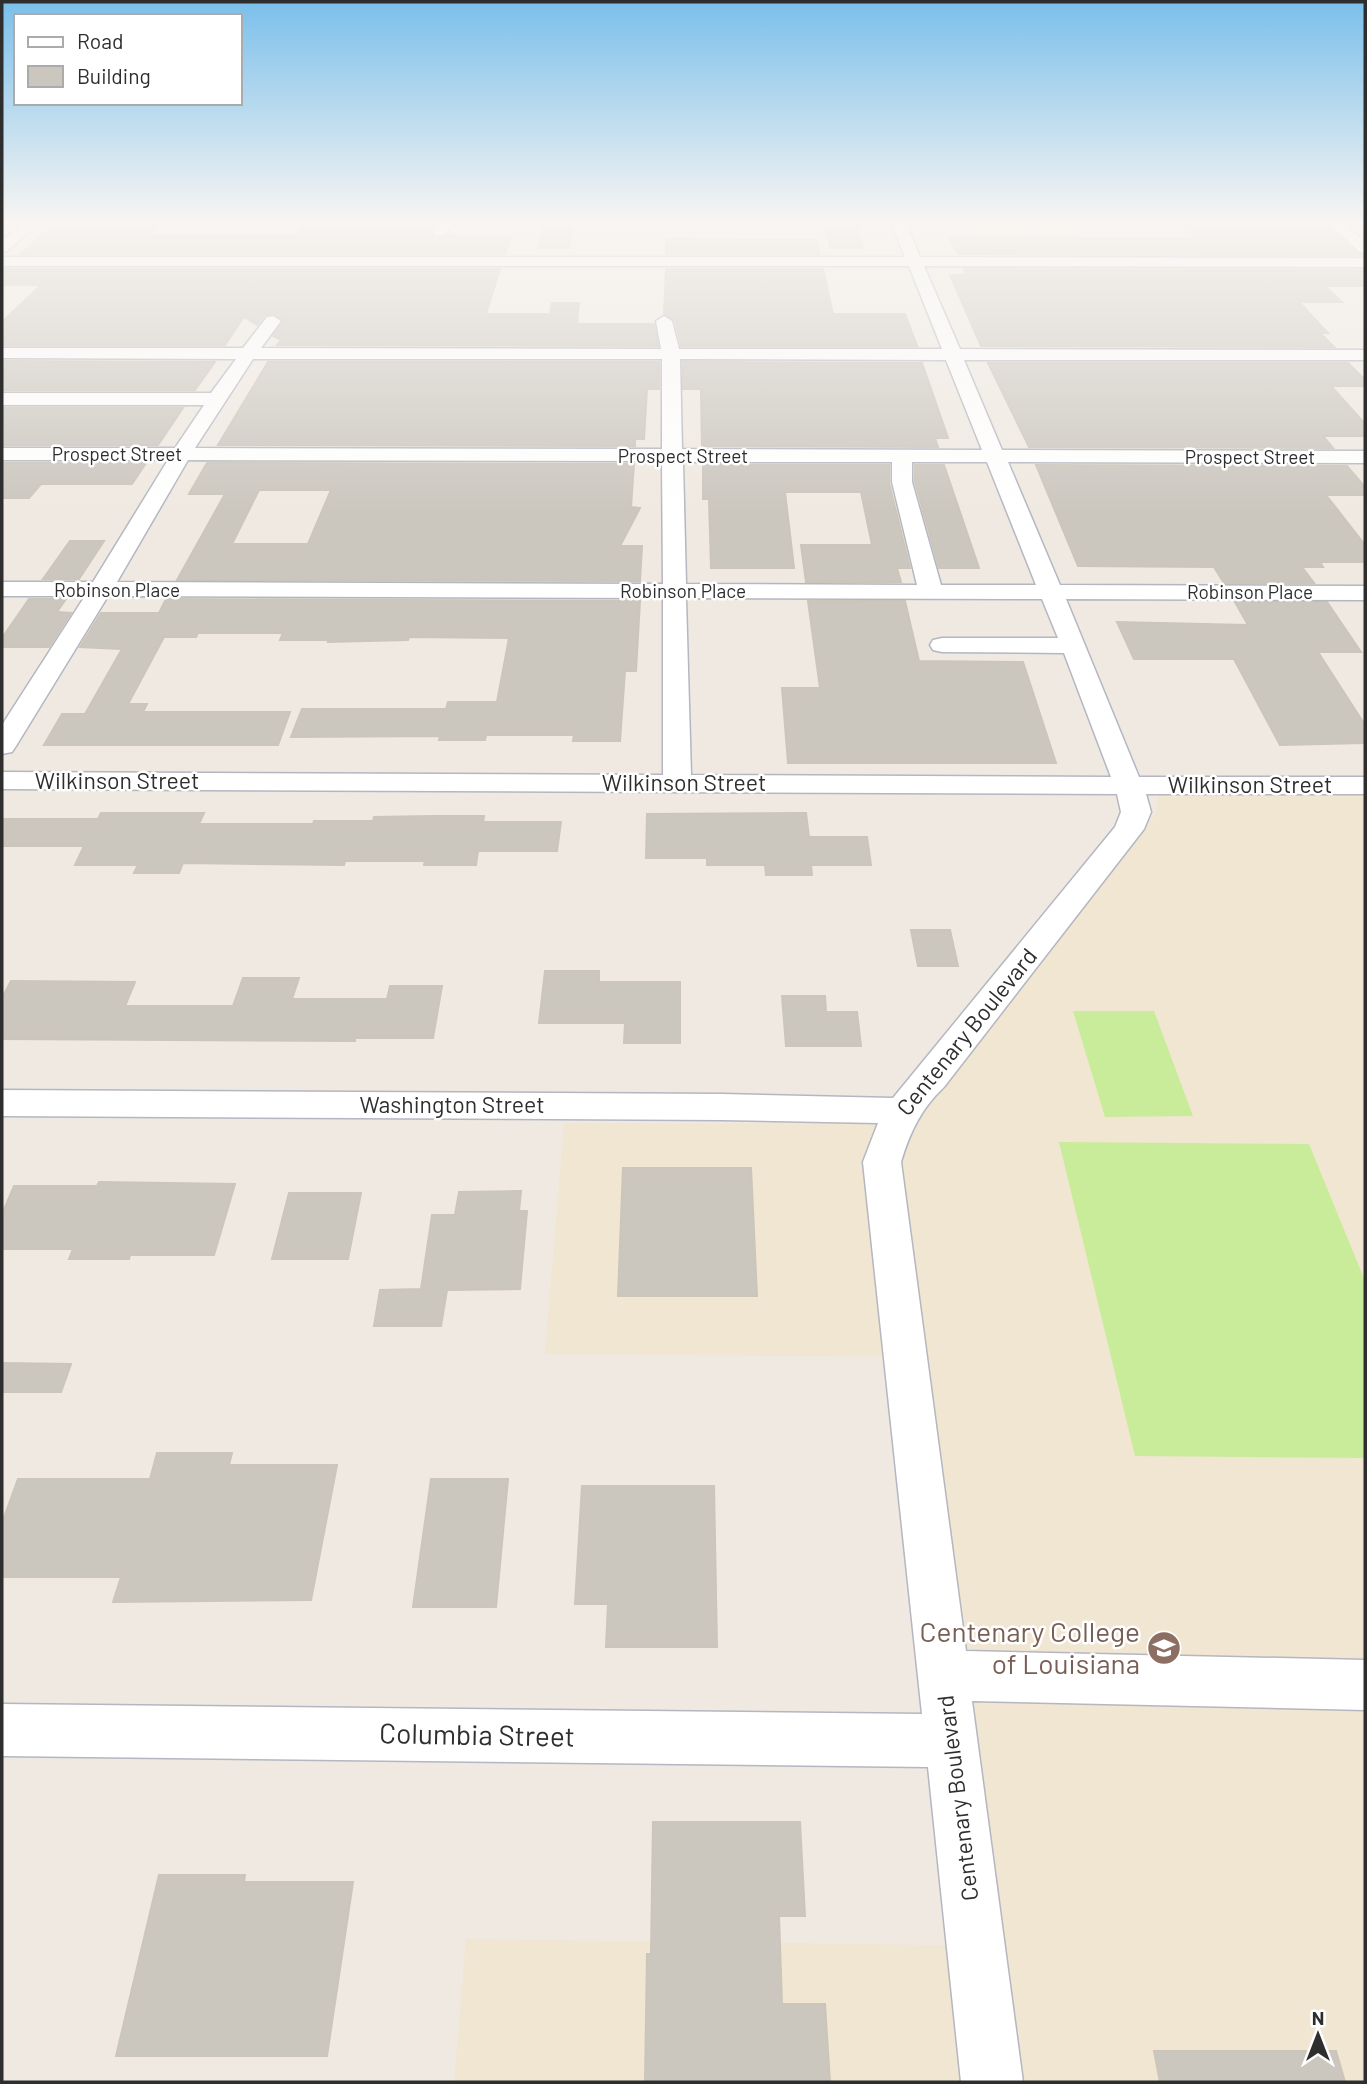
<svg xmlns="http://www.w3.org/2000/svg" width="1367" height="2084" font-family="Barlow,sans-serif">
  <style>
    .education { fill: #f0e6d1 }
    .pitch { fill: #c9ec9a }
    .building { fill: #cbc7bf; stroke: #cbc5ba; stroke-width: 2; fill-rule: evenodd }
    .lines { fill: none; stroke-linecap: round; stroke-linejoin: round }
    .minor-casing { stroke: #b4b7c1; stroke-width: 3 }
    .minor { fill: #fff; fill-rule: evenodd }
    .labels { text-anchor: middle; stroke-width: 5; stroke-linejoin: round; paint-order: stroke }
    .far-street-label { font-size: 19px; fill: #2e2e2e; stroke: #fff }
    .street-label { font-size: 23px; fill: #2e2e2e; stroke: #fff }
    .near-education-label { font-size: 28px; fill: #785e54; stroke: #fff; text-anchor: end }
    .near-street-label { font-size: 28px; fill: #2e2e2e; stroke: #fff }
  </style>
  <rect width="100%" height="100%" fill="#efe9e1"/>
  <!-- education -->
  <path class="education" d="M1157,795H1365V2082H454L466,1939L1003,1946L924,1357L545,1354L564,1123L915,1124L1157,812Z"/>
  <!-- pitch -->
  <path class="pitch" d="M1073,1011H1154L1193,1116L1105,1117Z
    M1059,1142L1309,1144L1365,1281V1458L1135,1456Z"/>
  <!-- building -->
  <path class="building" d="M59,221H162L148,236H297L303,228H404L403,231H431L435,238H445L449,235H455L454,237H510L505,254H21Z
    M545,221H574L569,248H539Z
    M823,221H855L863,248H830Z
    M1181,221L1324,222L1358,254L1363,255L958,254L949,237L1197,239Z
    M666,239L816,240L820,254H666Z
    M5,269H500L486,314H550L552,303H579L577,324H654L658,346L277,345L281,340L273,336L284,321L273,313L265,315L257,325L244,317L225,345H2V322L41,285H2V272Z
    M666,269H823L833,314H905L917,346H681L675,320L664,314Z
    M964,269L1365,270V286H1325L1342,302H1299L1328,333H1320L1334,347L981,346L950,275H967Z
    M2,361L215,362L195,390H2Z
    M268,362H659V389H647L644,439H635V446L218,445Z
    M683,362L922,363L948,438H935L938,447L702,446L701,389H683Z
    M988,363H1348L1365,380V386H1331L1365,424V436H1323L1333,448L1029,447Z
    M2,408H183L158,445H2Z
    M2,463H146L132,484H41L29,498H2Z
    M207,463L634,464L631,507L640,508L620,546H642L640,581L177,580L225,494H189ZM259,490H331L308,544H232Z
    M703,465H889V483L910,568H897L901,582H806L801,545H872L861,492H785L794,568H711L709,499H703Z
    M915,465H944L979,568H939L915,482Z
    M1036,465L1347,466L1365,487V495H1326L1365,545V562H1320L1323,567H1302L1314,583H1224L1214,567L1078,566Z
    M70,541H104L79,579H43Z
    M29,599H66L57,612L71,613L49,647H2V638Z
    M166,599L640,601L636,671H625L620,741H573L574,735H486L485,740H439L440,736L291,737L302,709H446L448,702H497L509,638L409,637L408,640L328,642L329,640H280L283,633H198L196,637H164L128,704H147L143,712H290L278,745H44L62,714H85L122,649L80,647L101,613H159Z
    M808,601H905L919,661L1023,662L1056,763H788L782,688H820Z
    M1235,602H1327L1361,652H1318L1365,725V743L1280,745L1234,659H1134L1117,622L1248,625Z
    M101,813H204L199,824H313L314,821H373L374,817L434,816H484L483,822H561L557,851H478L476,865H424L425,861H345L344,865L183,863L179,873H134L138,865H75L84,846H2V819H98Z
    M806,813L809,837H867L871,865H811L812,875H766L765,865H707V858H646L647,814Z
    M911,930H950L958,966H918Z
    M545,971H599V982H680V1043H624L625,1023H539Z
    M243,978H299L292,999H387L390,986H442L433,1038H355V1041L2,1039V998L11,981L135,982L125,1006H233Z
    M782,996H825L826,1012H857L861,1046H786Z
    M623,1168H751L757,1296H618Z
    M99,1182L235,1184L214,1255H130L129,1259H69L73,1249H2V1214L14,1186H97Z
    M521,1191L519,1211H527L520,1289L447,1290L441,1326H374L380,1290L421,1289L432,1215H455L459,1192Z
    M289,1193H361L348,1259H272Z
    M2,1363L71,1364L61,1392H2Z
    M157,1453H232L229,1465H337L311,1600L113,1602L121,1577H2V1523L18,1479H150Z
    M431,1479H508L496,1607H413Z
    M582,1486H714L717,1647H606L608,1604H575Z
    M653,1822H800L805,1916H779L782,2004H825L830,2082H645L647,1954H651Z
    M159,1875H245L244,1882H353L327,2056H116Z
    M1154,2051H1336L1345,2082H1160Z"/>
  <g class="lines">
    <!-- minor casing -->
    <g class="minor-casing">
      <path id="minor" d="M26,221H41L7,251L2,252V241Z
        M442,221H457L445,235H435L433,232Z
        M891,221H905L920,257L1365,258V267L924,266L960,349L1365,350V360H964L1002,450L1365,451V463L1008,462L1060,585L1365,586V600L1066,599L1139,777H1365V794H1146L1151,812L1144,829L944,1087C921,1109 910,1132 901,1162L966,1651L1365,1660V1710L972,1701L1023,2082H961L928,1767L2,1756V1704L922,1714L863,1162L878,1123L722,1120L2,1116V1090L722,1094L893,1098L1115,827L1121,812L1117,794L2,789V772L663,775V598L108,596L16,746L12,752L2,754V725L85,596H2V582H93L168,460H2V448H175L204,405H2V393H211L236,359L2,358V348H243L267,317L273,316L281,321L261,348L661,349L656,321L664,316L672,321L679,349H942L909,266H2V257H905ZM253,359H662V449L195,448ZM680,359L946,360L982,450L682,449ZM188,460L662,461L663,584L117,582ZM683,462H892V482L917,585L686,584ZM912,462H987L1036,585H941L912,482ZM686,598L1042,599L1058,638H942L933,640L930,645L933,650L942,652L1064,653L1111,777L691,775Z
        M1326,221H1341L1365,242V253L1360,252Z"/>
    </g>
    <!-- minor -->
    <use href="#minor" class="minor"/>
  </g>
  <!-- sky -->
  <linearGradient id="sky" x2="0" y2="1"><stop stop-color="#7abfeb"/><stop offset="0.43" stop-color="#f8f5f2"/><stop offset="1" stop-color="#f8f5f2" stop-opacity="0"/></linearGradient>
  <rect width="1367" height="513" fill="url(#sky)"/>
  <!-- icons -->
  <defs>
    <g id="university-disc" transform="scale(1.75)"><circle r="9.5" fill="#8d6e63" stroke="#fff"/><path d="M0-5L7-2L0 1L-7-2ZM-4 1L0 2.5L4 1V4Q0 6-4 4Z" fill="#fff"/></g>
  </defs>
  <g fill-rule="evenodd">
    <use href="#university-disc" x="1164" y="1648"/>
  </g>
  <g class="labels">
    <!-- far-street labels -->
    <g class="far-street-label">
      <text x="117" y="461">Prospect Street</text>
      <text x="683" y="463">Prospect Street</text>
      <text x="1250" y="464">Prospect Street</text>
      <text x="117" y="597">Robinson Place</text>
      <text x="683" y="598">Robinson Place</text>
      <text x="1250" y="599">Robinson Place</text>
    </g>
    <!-- street labels -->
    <g class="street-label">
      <text x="117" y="789">Wilkinson Street</text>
      <text x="684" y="791">Wilkinson Street</text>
      <text x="1250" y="793">Wilkinson Street</text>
      <text transform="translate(967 1032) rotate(-51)" y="8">Centenary Boulevard</text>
      <text x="452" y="1113">Washington Street</text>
      <text transform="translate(958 1798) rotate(-97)" y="8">Centenary Boulevard</text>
    </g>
    <!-- near-education labels -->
    <g class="near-education-label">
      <text x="1140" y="1642">Centenary College<tspan x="1140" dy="32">of Louisiana</tspan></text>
    </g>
    <!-- near-street labels -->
    <g class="near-street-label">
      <text transform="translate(477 1735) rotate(1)" y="10">Columbia Street</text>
    </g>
  </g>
  <!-- border -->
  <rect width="1367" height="2084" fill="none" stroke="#2e2e2e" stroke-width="7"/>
  <!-- legend -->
  <rect x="14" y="14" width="228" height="91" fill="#ffffff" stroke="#ababab" stroke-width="2"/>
  <rect x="28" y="37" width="35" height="10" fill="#ffffff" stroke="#ababab" stroke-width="2"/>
  <text x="77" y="49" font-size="21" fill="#2e2e2e">Road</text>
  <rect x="28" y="66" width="35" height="21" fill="#cbc7bf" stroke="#ababab" stroke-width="2"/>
  <text x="77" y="84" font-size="21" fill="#2e2e2e">Building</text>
  <!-- north arrow -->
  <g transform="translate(1318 2035)" stroke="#ffffff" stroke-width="5" paint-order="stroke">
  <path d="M0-5L12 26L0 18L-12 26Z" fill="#2e2e2e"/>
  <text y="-10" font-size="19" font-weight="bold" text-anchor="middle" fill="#2e2e2e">N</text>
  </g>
</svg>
